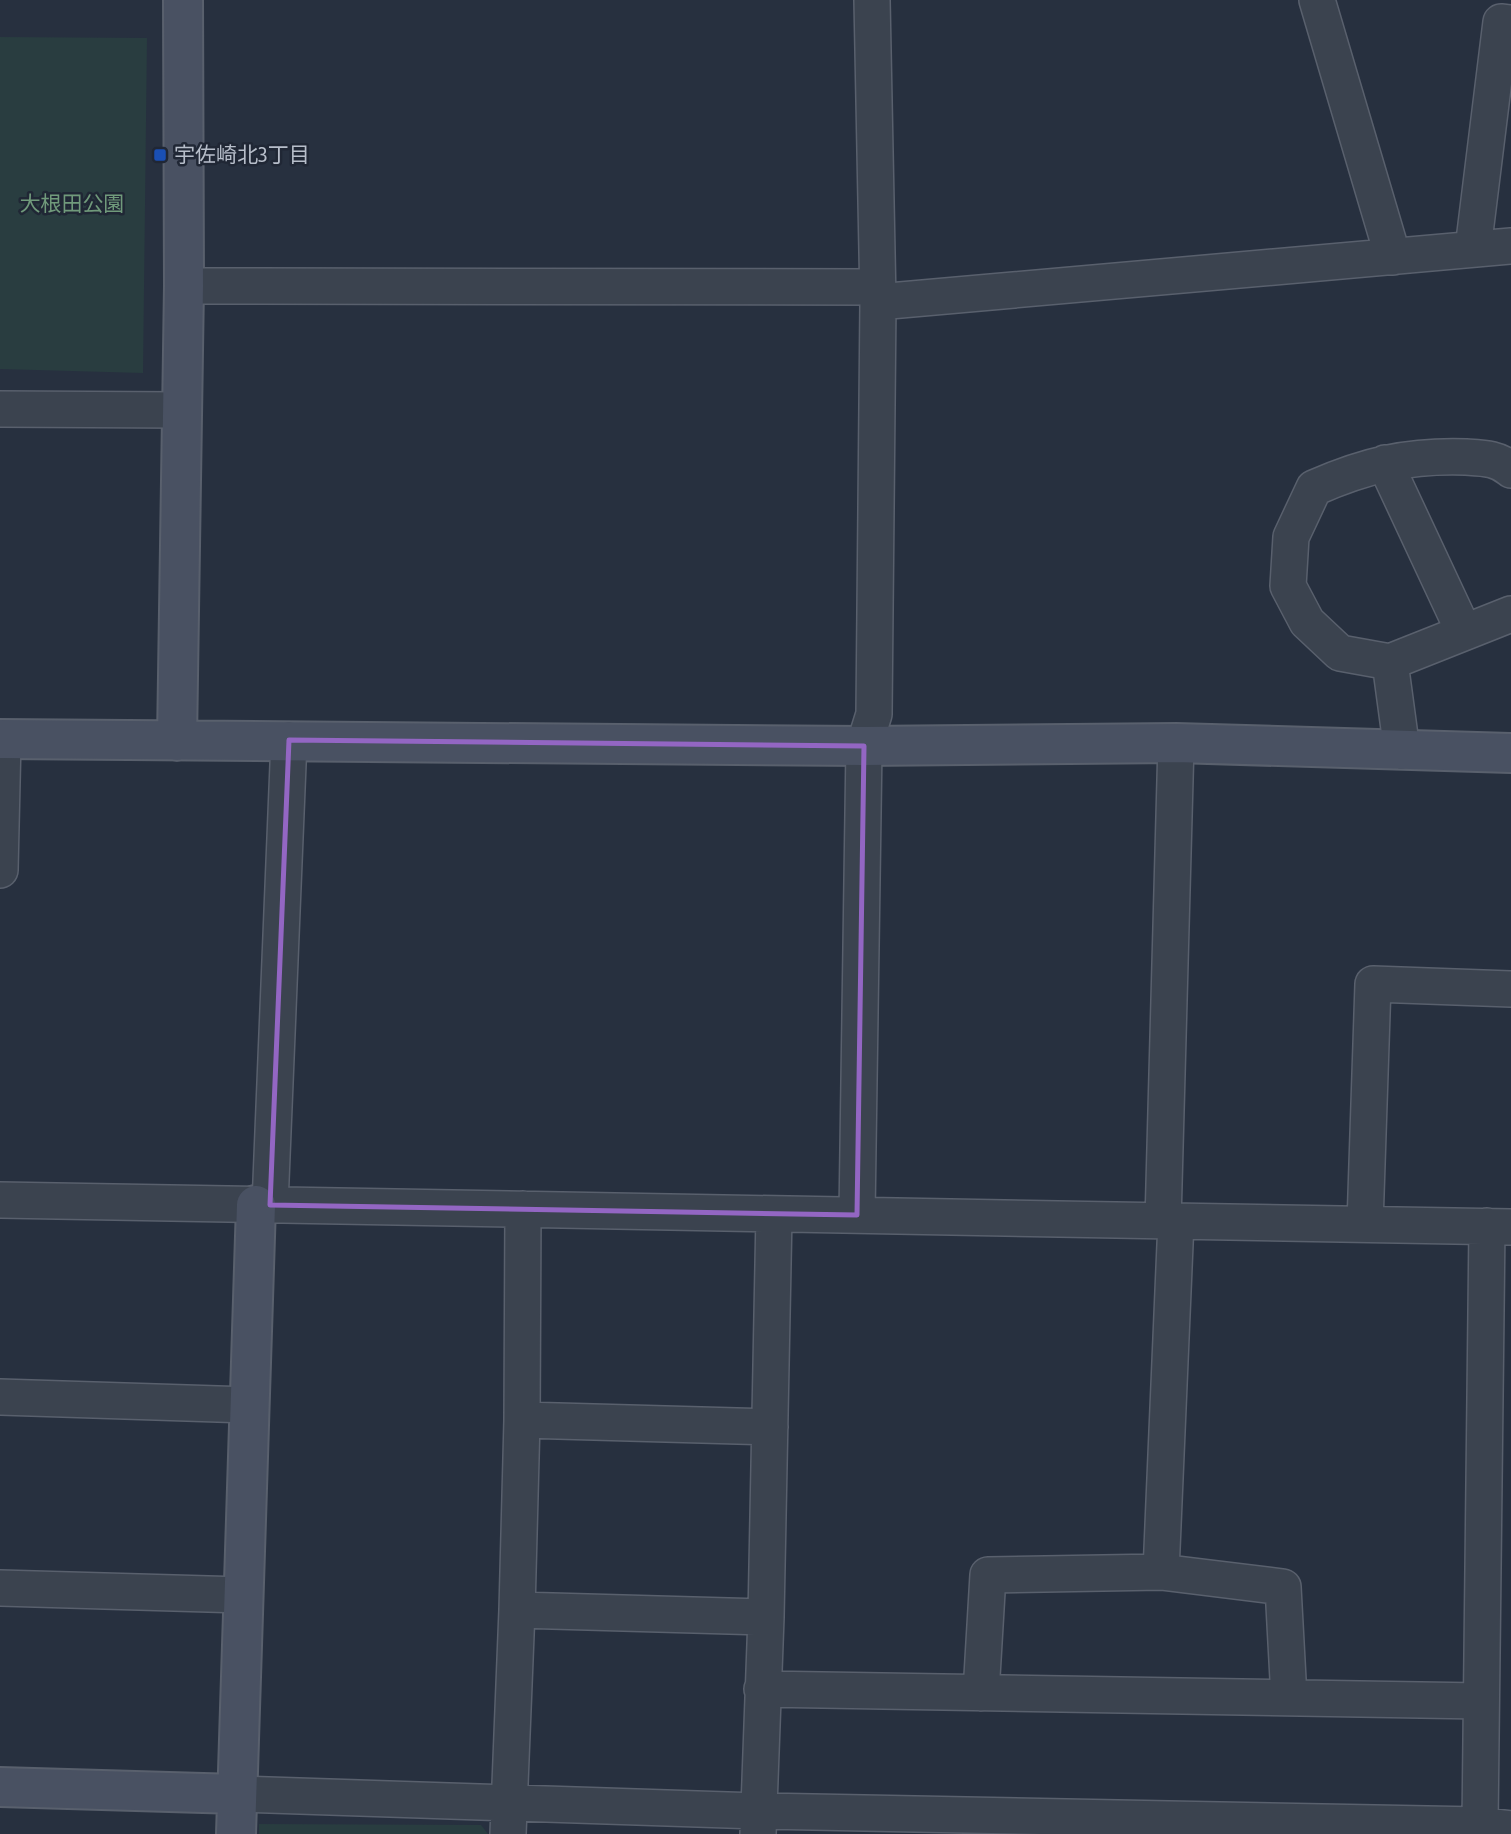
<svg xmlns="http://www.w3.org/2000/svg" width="1511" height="1834" font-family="'Asap Condensed','Noto Sans JP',sans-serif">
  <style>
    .green { fill: #293d40 }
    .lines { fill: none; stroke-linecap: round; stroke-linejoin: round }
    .street-casing { stroke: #59606d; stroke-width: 38 }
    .secondary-casing { stroke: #59606d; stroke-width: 42 }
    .street { stroke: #3b434f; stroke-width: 35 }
    .secondary { stroke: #495162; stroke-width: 38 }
    .marked { fill: none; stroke: #9366c3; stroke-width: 5; stroke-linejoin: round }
    .transit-dot { fill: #1a4fb4; stroke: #202735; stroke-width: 2.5 }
    .labels { text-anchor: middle; stroke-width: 5; stroke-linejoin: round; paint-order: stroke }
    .poi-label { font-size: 21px; fill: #b7beca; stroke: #202735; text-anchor: start }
    .park-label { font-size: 21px; fill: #709a7b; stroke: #202735 }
  </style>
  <rect width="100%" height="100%" fill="#27303f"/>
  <!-- green -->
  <path class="green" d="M0,37L147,38L143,373L0,369Z
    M259,1824L481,1825L488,1834H259Z"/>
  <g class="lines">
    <!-- street casing -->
    <g class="street-casing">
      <path id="street" d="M1317,0L1393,257
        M1473,249L1501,22L1511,23
        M184,286L877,287
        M878,302L1511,246
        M0,409L181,410
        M1385,463L1464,632
        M1511,470C1498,458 1484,458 1466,457C1409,455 1366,465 1314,488L1291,537L1288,586L1307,622L1340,653L1390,662L1511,614
        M1390,662L1402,751
        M0,870L3,739
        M0,1200L1511,1227
        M270,1205L289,740
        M857,1215L864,746L874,714L878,302L872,0
        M1163,1221L1176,743
        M1365,1224L1373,984L1511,989
        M0,1397L249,1405
        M522,1420L770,1427
        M1161,1572L1176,1221
        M0,1588L243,1595
        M517,1610L766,1617
        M762,1689L1481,1701
        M981,1693L988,1575L1161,1572L1283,1587L1289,1698
        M237,1794L758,1811L1480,1825L1511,1829
        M1480,1825L1487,1226
        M508,1834L517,1610L522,1420L523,1209
        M758,1834L766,1617L774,1214"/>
    </g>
    <!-- secondary casing -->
    <g class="secondary-casing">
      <path id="secondary" d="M0,739L864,746L1176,743L1511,753
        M177,741L184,286L183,0
        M0,1787L237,1794
        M236,1834L256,1205"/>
    </g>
    <!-- street -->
    <use href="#street" class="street"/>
    <!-- secondary -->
    <use href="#secondary" class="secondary"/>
  </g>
  <!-- marked area -->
  <path class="marked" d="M289,740L864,746L857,1215L270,1205Z"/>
  <!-- markers -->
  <rect class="transit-dot" x="153" y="148" width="14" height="14" rx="3.5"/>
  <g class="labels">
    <!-- poi labels -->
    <g class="poi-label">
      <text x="174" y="162">宇佐崎北3丁目</text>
    </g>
    <!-- park labels -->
    <g class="park-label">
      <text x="72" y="211">大根田公園</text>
    </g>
  </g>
</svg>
